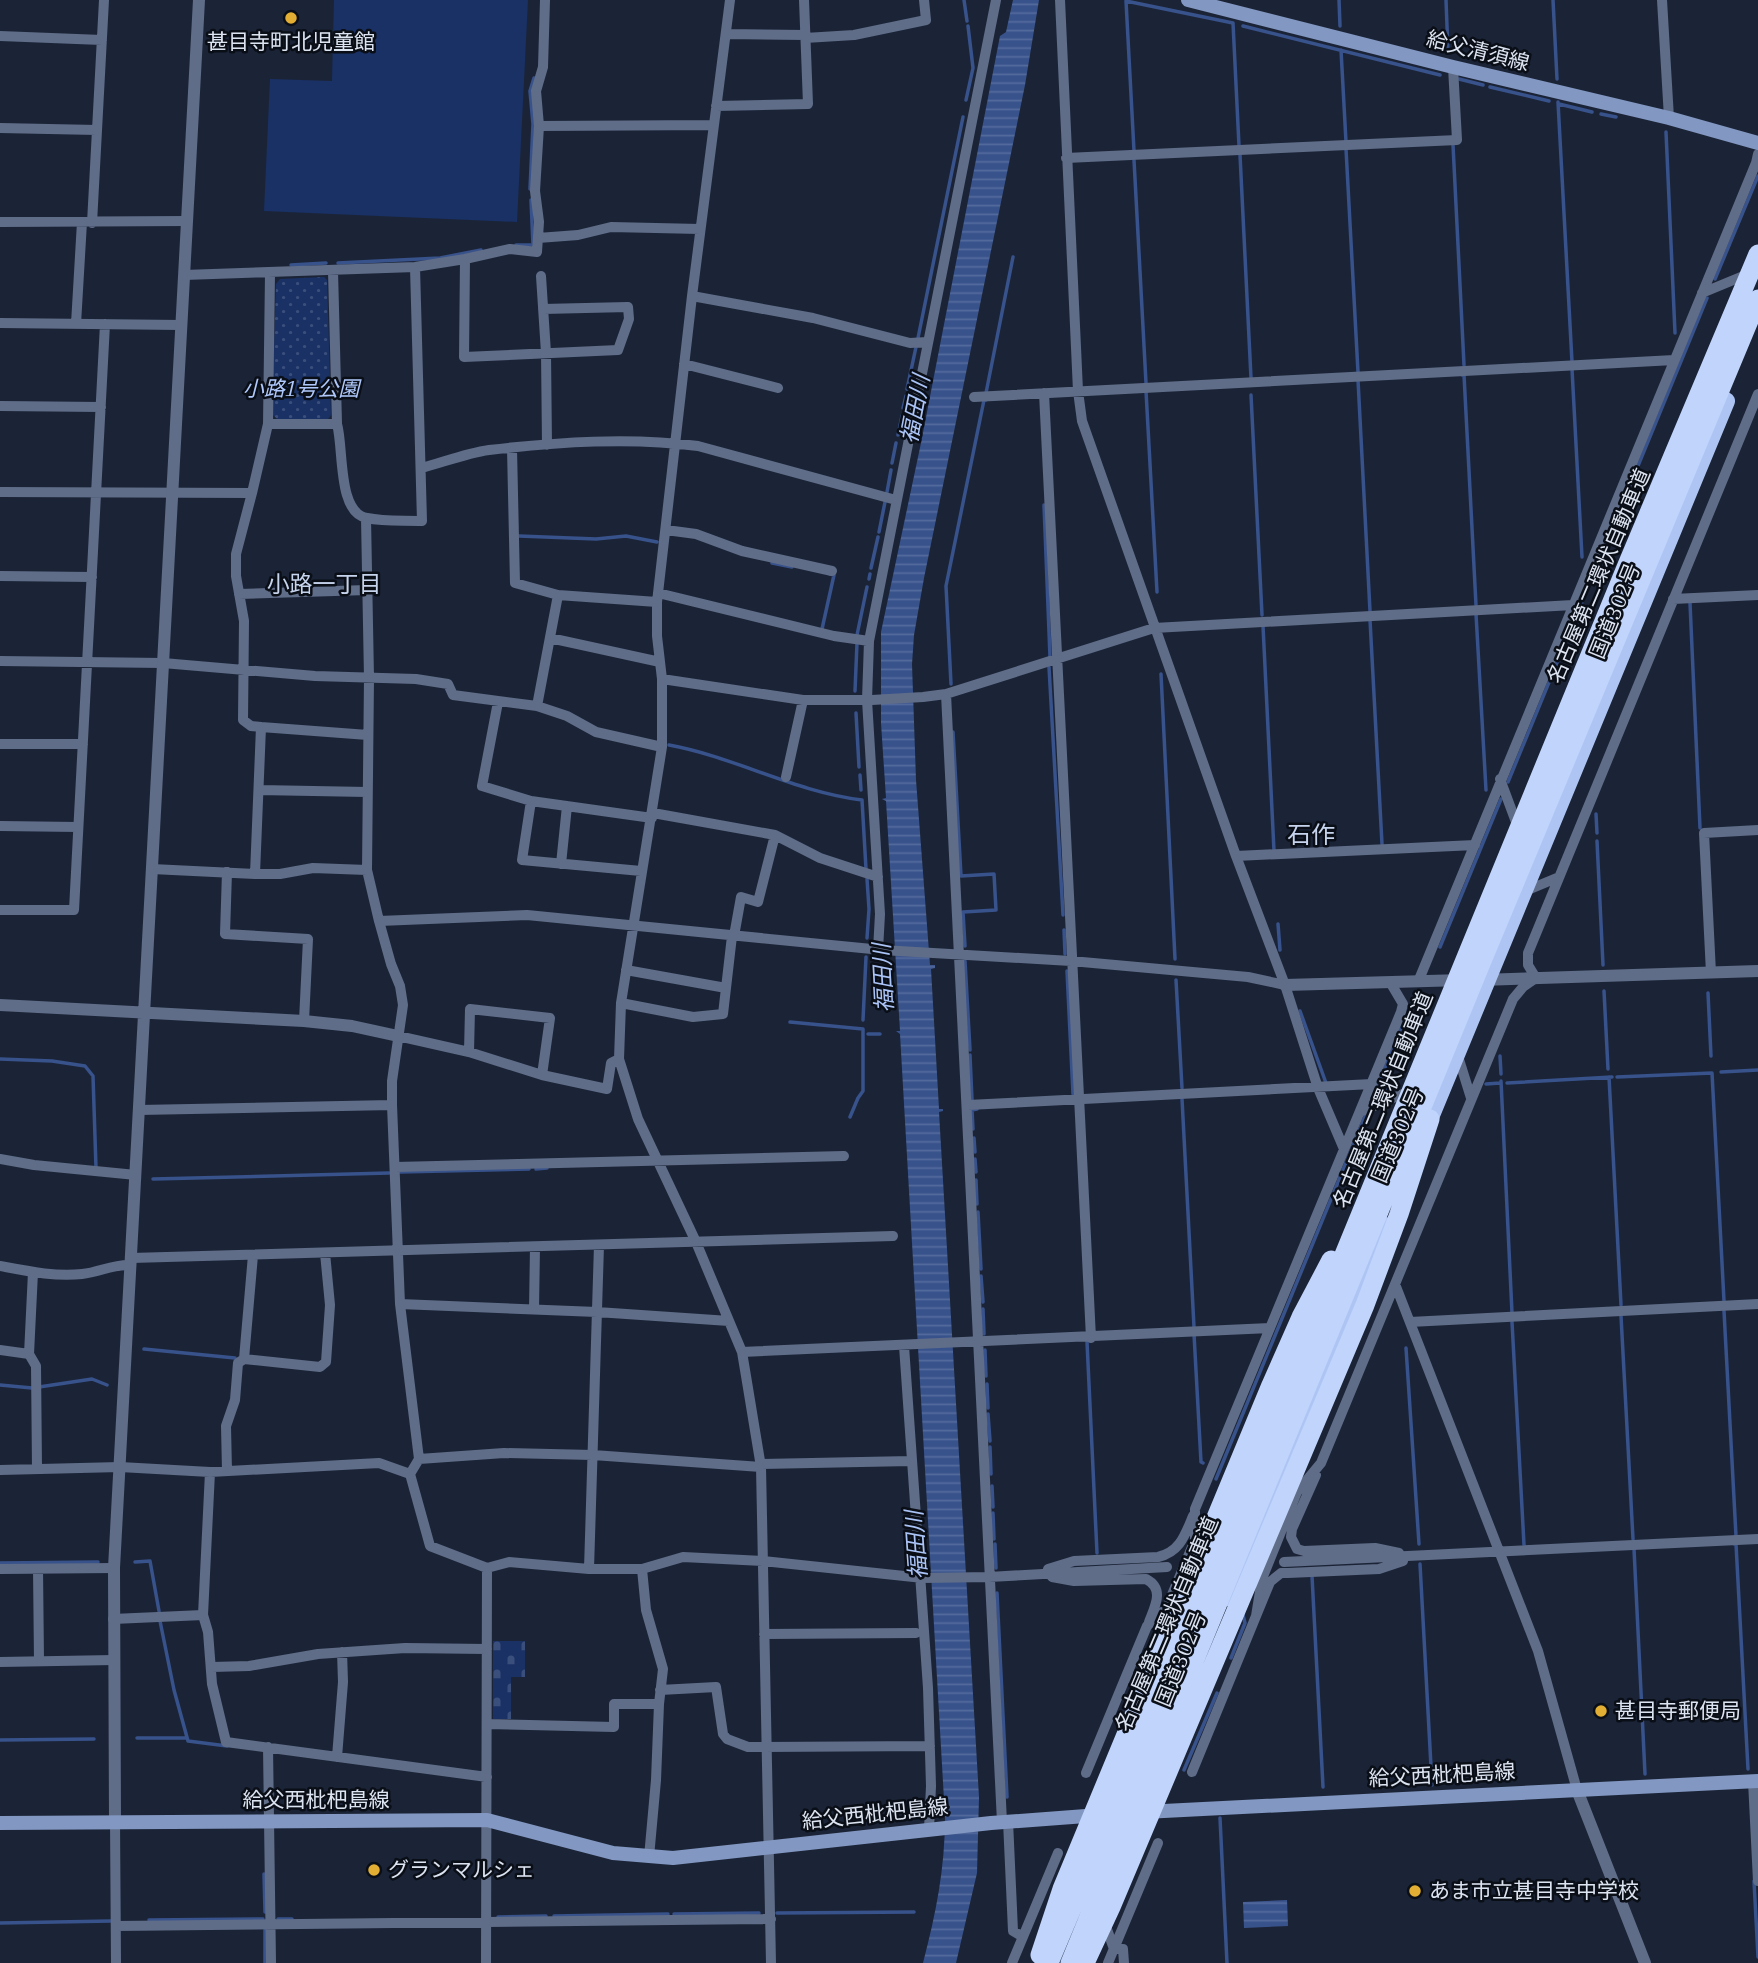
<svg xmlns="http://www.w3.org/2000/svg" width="1758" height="1963" font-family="'IBM Plex Serif','Noto Sans JP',serif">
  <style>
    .cemetery { fill: url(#cemetery-stones) }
    .park { fill: url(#park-dots) }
    .pitch { fill: #1a3165 }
    .water { fill: url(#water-rules) }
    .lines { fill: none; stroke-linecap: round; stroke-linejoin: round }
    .stream { stroke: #38528b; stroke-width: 3.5 }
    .minor { stroke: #606d88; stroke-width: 10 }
    .tertiary { stroke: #606d88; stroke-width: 12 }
    .secondary { stroke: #8297c1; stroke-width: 14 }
    .trunk { stroke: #aec5f4; stroke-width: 18 }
    .motorway { stroke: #c0d4fc; stroke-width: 19 }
    .poi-dot { fill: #e2af34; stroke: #0a0e16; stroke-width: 2.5 }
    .labels { text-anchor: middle; stroke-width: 5; stroke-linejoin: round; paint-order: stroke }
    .poi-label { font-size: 21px; fill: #dde4f1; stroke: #0a0e16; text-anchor: start }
    .street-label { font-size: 21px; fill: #dde4f1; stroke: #0a0e16 }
    .park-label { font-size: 21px; font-style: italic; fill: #b0c9fd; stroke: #0a0e16 }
    .water-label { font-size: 23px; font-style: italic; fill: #abc4f7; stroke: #0a0e16 }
    .neighbourhood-label { font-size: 23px; fill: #c6d3ec; stroke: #0a0e16 }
    .quarter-label { font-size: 24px; fill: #c6d3ec; stroke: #0a0e16 }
  </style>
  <defs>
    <pattern id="cemetery-stones" width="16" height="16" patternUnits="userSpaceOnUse" patternTransform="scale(1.75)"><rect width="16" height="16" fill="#1a3165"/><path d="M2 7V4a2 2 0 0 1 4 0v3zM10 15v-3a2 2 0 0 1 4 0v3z" fill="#3b4f7c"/></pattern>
    <pattern id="park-dots" width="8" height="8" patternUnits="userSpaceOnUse" patternTransform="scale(1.75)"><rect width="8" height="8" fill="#1a3165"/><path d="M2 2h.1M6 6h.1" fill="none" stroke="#3b4f7c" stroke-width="1.8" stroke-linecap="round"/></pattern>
    <pattern id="water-rules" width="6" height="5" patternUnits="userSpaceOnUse" patternTransform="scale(1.75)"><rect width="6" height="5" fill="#38528b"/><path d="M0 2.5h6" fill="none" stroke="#546b9c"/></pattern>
  </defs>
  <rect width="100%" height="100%" fill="#1b2437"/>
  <!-- cemetery -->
  <path class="cemetery" d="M493,1641H525V1677H511V1719H493Z"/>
  <!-- park -->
  <path class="park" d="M324,277L327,280L331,415L328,419H277L272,414L276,284L280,279Z"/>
  <!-- pitch -->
  <path class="pitch" d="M334,0H528L517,222L264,211L270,79L332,81Z"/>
  <!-- water -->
  <path class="water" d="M1013,0H1039L1025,85L924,578L914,635L912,664L916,780L930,965H935V968L931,969L939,1109H943V1111L939,1112L979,1797L977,1873L956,1963H923C936,1913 945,1869 945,1817L900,1034L896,1031H900L886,801L882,799L886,798L881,723V632L921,443L1000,36L1006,32Z
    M1287,1900L1288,1926L1244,1928L1243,1902Z"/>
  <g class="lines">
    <!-- stream -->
    <path class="stream" d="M964,0L967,21
      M1339,0L1340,26
      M1446,0L1448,52
      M1553,0L1557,79
      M1243,26L1440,75
      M1341,50L1346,142
      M1459,79L1483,85
      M1490,87L1549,101
      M966,100L973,68L968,26
      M1558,102L1572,362
      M1559,104L1592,112
      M1601,114L1616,117
      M1666,132L1675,333
      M1453,145L1464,365
      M1346,149L1358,372
      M1134,151L1126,1L1233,23L1239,146
      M1240,155L1251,378
      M1134,160L1146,383
      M530,189L533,124L530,91L534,78
      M516,245H533L531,200
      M338,263L440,258L481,250
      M291,265L326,263
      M1715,279L1758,176
      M918,338L963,117
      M1572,369L1582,557
      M1462,375H1464L1476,605
      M1358,380L1370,611
      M907,389L916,347
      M1146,391L1157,592
      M986,393L1013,257
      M1251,395L1262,615
      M903,408L906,396
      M898,435L902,416
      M892,463L896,443
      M887,492L891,470
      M1044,505L1050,657
      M879,532L885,502
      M519,536L596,539L626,536L657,542
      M772,563L792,567
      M871,568L878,537
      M869,579L870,574
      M1690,603L1700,828
      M1476,614L1486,790
      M1370,620L1382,844
      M1263,626L1274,851
      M822,629L834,575L830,574
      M857,635L867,587
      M1049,667L1063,915
      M1161,674L1175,959
      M951,684L946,586L984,400H986
      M855,691L857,643
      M856,713L859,767
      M953,732L961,876L994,874L996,910L963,912L965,946
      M669,745C735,757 795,792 862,800
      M860,775L861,790
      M1508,782L1707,298
      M862,800L866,869
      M1596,814L1597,833
      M1597,841L1603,965
      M1278,924L1280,950
      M1064,930L1065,954
      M867,938L869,909L867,879
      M1440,947L1501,799
      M965,961L970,1050
      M1067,971L1073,1094
      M1176,980L1182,1088
      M1604,991L1608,1069
      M1708,993L1711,1056
      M1300,1011L1326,1083
      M863,1020L866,957
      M790,1022L863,1029V1091L858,1098L850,1117
      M868,1034H880
      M970,1055L972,1100
      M1500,1056L1501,1074
      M0,1059L52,1061L85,1066L93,1076L96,1168
      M1721,1072L1758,1070
      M1609,1077L1621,1305
      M1617,1077L1712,1073L1724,1301
      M1501,1081L1512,1313
      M1507,1083L1612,1077
      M1486,1084L1500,1083
      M1375,1096L1389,1089
      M1373,1097L1404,1020
      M1182,1099L1194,1327
      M973,1129L972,1110L977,1109
      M974,1138L975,1152
      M975,1159L976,1172
      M536,1169L547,1168
      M400,1172L529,1169
      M153,1179L389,1173
      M976,1180L977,1204
      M978,1212L981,1269
      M981,1276L983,1302
      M983,1309L984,1334
      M1724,1311L1736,1536
      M1621,1316L1633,1539
      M1512,1322L1524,1545
      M1194,1334L1201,1462L1203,1463
      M1087,1342L1097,1553
      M1406,1348L1419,1544
      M144,1349L235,1358
      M985,1350L986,1376
      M987,1384L988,1408
      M0,1385L32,1388
      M39,1387L92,1379L107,1385
      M988,1414L990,1441
      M990,1447L991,1474
      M1216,1479L1366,1114
      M992,1486L993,1507
      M993,1513L994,1539
      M995,1544L996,1568
      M1734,1544H1736L1748,1769
      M1634,1549L1645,1774
      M135,1562L150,1561L159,1611
      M0,1563L98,1562
      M1420,1564L1432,1785
      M1312,1576L1323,1787
      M997,1593L1007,1797
      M160,1621L174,1690L188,1741L227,1746
      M1231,1658L1245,1623L1243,1615
      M137,1738H187
      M0,1740L94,1739
      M1184,1770L1217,1693
      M1220,1818L1227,1963
      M264,1874L265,1912
      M1754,1881L1758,1957
      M777,1913L914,1912
      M674,1914L759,1913
      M554,1916L668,1914
      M498,1917L546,1916
      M278,1919H292
      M149,1920L263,1919
      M0,1923L111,1921
      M265,1930V1963"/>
    <!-- minor -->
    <path class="minor" d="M730,0L692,296L657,602V636L662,679V747L621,1003L619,1059L638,1119L696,1242L742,1352L747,1382L761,1467L771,1963
      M1060,0L1078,391L1082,421L1236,856L1285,985L1318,1088L1344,1149
      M1662,0L1669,118
      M726,34L805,35
      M0,36L102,40
      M805,38L854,35L926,20L924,0
      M716,106L808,104L804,0
      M539,126L714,125
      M0,128L97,130
      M1066,158L1457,140L1453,67
      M0,222L187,221
      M92,223L104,0
      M538,238L578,235L611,227L700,229
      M465,259L464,357L618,350L629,319L628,307L543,309
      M333,271L337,424C344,448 337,513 367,518C385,522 405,520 422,521L415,267
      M184,275L415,267L465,259L510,249L537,252L539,222L535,191L539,126L536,91L543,67L545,0
      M541,276L546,353L547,445
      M1702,293L1748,274
      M692,296L813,318L910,343L927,342
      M0,323L181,325
      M76,324L82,222
      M684,364L778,388
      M1044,393L1091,1338
      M974,397L1674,360
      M0,406L101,407
      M268,424H337
      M512,449L515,583L558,595L657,602
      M422,468C444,462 467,453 489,450C558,442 630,437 698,446L896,500
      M0,492L252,493L236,554V576L244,621L243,720L251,726L261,727
      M252,493L268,424L270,274
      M366,518L369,678L367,870L379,921L527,915L882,950L1071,961L1248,977L1285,985
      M666,530L696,534L742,551L832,571
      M0,576L92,577
      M658,593L834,636L869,641
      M239,594L367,590
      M1673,599L1758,595
      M550,638L660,662
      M0,661L163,663L315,676L416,679L448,684L453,695L537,706L567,716L596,732L662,747
      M662,679L803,700H872L923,697L946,694L1154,628L1573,605
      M946,694L1002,1822
      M498,702L482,786L531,801L652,818
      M537,706L558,595
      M0,744H83
      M786,777L803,700
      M1500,779L1519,830
      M259,790L367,792
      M531,801L522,860L641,871
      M653,813L775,835L758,902L741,897L734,936
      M0,826L78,827
      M775,835L820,858L878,877
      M1236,856L1475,845
      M561,864L567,806
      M152,869L255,874H280L313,868L367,870
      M227,872L225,934L308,939L304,1021
      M255,874L261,727L368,735
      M1523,892L1559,877
      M0,910H74L105,324
      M379,921L391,964L400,986L403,1005L392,1081V1105L400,1304L419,1459
      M878,950L880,914L867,700L869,641L996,0
      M626,970L726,988
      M1711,973L1704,833L1758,830
      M1418,982L1756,163L1758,154
      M621,1003L693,1017L723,1014L732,936
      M398,1036L469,1052L542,1075L607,1089L611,1063L619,1059
      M469,1052L470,1009L550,1018L542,1075
      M1457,1053L1471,1098
      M968,1105L1372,1084
      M139,1110L392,1105
      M1360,1112L1412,1090
      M0,1159L34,1165L136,1175
      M395,1167L844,1156
      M131,1258L893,1236
      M0,1266C27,1271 55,1277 82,1274C100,1272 113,1264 131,1265
      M1395,1284L1538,1651L1577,1790
      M400,1304L597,1312L729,1321
      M534,1309L535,1247
      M1410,1322L1758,1304
      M904,1346L928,1688L931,1786L929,1829
      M0,1350L29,1354L36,1366L37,1469
      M742,1352L1270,1328
      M29,1354L33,1272
      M244,1359L253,1255
      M761,1464L911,1461
      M761,1467L593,1455L504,1453L419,1459L410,1474L430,1546L487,1568L509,1562L589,1569H642L683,1557L763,1561L923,1578L989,1577L1167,1567
      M0,1470L120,1467L210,1472L379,1463L410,1474
      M227,1471L226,1426L235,1400L238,1363L244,1359L320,1367L326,1362L330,1305L325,1253
      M210,1472L203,1615L208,1632L212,1684L226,1742L487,1777
      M1316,1475L1292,1529L1291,1537L1297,1549L1304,1551L1375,1548L1399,1553
      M1284,1562L1758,1539
      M0,1569L114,1568
      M38,1569L39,1661
      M589,1569L599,1245
      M642,1569L646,1610L663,1669L659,1704L656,1780L649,1857
      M1048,1569L1074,1561L1158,1557C1180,1552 1185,1535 1193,1516
      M1052,1577L1074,1581L1146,1579C1165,1589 1155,1606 1149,1622
      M1256,1616L1262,1579L1297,1492L1321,1463L1513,999L1523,987L1536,978L1528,965V953L1758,394
      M113,1619L203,1615
      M764,1634L916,1633
      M0,1662L114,1660
      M212,1667L249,1666L318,1654L405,1648L487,1649
      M660,1690L716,1687L723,1734L727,1739L748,1747L930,1746
      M1147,1693L1127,1674L1147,1626L1166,1609L1195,1540V1509L1401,1012L1403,1004L1390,982
      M487,1724L614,1727V1704H659
      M268,1747L271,1963
      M337,1757L343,1682L342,1652
      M1192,1772L1270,1582L1281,1573H1288L1379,1569L1403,1561
      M1086,1773L1127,1674
      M1753,1781L1758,1881
      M115,1821L116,1963
      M1008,1821L1013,1931L1023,1937
      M1104,1921L1114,1949H1123L1124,1963
      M116,1926L771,1919
      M486,1963L487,1568
      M1012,1963L1058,1853
      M1108,1963L1158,1843"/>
    <!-- tertiary -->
    <path class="tertiary" d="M1481,980L1758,971
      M1285,985L1463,980
      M0,1005L304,1021L352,1026L398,1036
      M1577,1790L1645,1963
      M115,1821L114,1568L199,0"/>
    <!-- secondary -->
    <path class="secondary" d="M1188,0L1453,67L1669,118L1758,143
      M1144,1812L1758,1781
      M0,1823L487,1820L613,1853L673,1858L991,1823L1099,1815"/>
    <!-- trunk -->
    <path class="trunk" d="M1424,1132L1726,401
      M1231,1598L1385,1226"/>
    <!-- motorway -->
    <path class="motorway" d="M1040,1955L1062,1889L1271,1385L1301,1317L1331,1260
      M1049,1963L1245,1496L1627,565L1758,254
      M1070,1963L1482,961L1758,299
      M1085,1963L1111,1907L1365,1305L1399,1214L1430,1119"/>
  </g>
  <!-- markers -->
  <g class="poi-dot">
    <circle cx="291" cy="18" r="7"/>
    <circle cx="1601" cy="1711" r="7"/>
    <circle cx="374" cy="1870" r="7"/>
    <circle cx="1415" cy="1891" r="7"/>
  </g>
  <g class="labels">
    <!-- poi labels -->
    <g class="poi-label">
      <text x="291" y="49" text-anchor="middle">甚目寺町北児童館</text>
      <text x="1615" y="1718">甚目寺郵便局</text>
      <text x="388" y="1877">グランマルシェ</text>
      <text x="1429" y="1898">あま市立甚目寺中学校</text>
    </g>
    <!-- street labels -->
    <g class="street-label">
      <text transform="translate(1478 51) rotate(14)" y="7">給父清須線</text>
      <text transform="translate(1599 576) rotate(-67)" y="7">名古屋第二環状自動車道</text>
      <text transform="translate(1615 611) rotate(-68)" y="7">国道302号</text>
      <text transform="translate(1383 1100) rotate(-68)" y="7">名古屋第二環状自動車道</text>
      <text transform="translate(1398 1135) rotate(-67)" y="7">国道302号</text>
      <text transform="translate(1167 1624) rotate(-67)" y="7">名古屋第二環状自動車道</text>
      <text transform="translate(1181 1659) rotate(-68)" y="7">国道302号</text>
      <text transform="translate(1442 1775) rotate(-3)" y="7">給父西枇杷島線</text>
      <text x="316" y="1807">給父西枇杷島線</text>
      <text transform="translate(875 1814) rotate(-6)" y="7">給父西枇杷島線</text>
    </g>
    <!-- park labels -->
    <g class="park-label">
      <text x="301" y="396">小路1号公園</text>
    </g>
    <!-- water labels -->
    <g class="water-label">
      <text transform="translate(915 409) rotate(-79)" y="8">福田川</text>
      <text transform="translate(883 978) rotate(-93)" y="8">福田川</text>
      <text transform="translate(916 1545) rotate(-94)" y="8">福田川</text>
    </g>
    <!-- neighbourhood labels -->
    <g class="neighbourhood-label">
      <text x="324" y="592">小路一丁目</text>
    </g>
    <!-- quarter labels -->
    <g class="quarter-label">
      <text x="1311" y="843">石作</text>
    </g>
  </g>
</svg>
